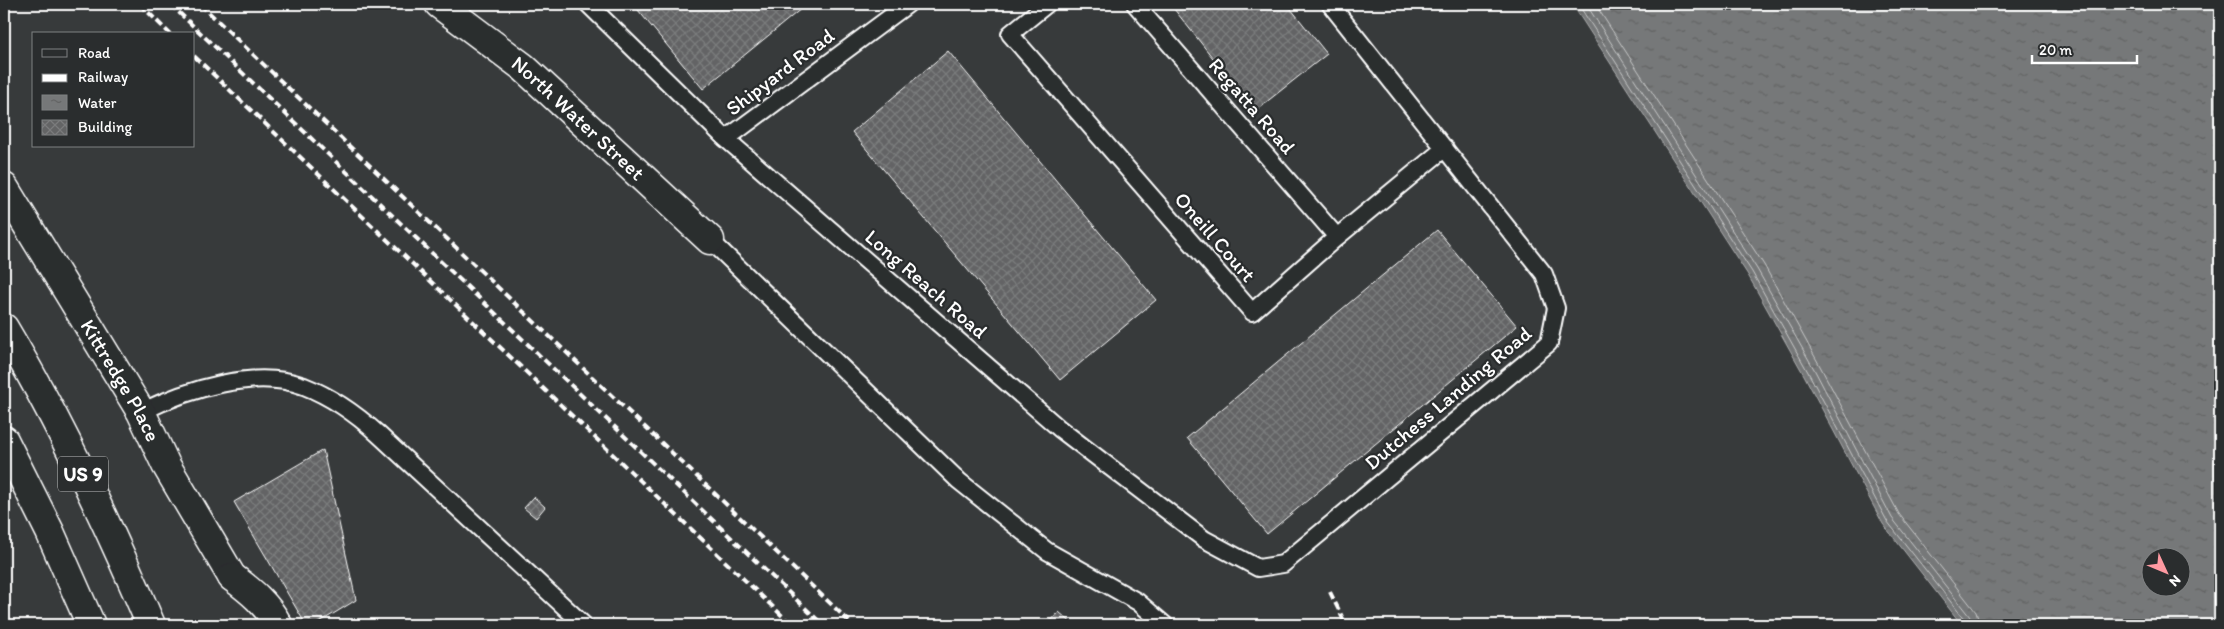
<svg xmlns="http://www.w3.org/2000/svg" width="2224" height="629" font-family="Itim,sans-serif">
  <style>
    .water { fill: url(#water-ripples); stroke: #adaeaf; fill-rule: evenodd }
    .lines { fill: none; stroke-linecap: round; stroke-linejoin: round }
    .shore { stroke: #c8c9c9; stroke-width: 1 }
    .building { fill: url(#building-cross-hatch); stroke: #fff }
    .lane-casing { stroke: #fff; stroke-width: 20 }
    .street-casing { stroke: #fff; stroke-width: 31 }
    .highway-casing { stroke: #fff; stroke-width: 31 }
    .lane { stroke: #2a2d2e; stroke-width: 16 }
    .street { stroke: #2a2d2e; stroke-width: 28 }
    .highway { stroke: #2a2d2e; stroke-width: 28 }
    .rail { stroke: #fff; stroke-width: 4; stroke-dasharray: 8 4; stroke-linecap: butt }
    .labels { text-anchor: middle; stroke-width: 4.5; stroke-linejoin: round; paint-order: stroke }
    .shield { fill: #2a2d2e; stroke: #bfc0c0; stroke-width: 1 }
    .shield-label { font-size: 20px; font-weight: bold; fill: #fff }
    .street-label { font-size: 21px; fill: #fff; stroke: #2a2d2e }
  </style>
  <defs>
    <pattern id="water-ripples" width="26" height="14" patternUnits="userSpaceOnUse" patternTransform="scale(1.25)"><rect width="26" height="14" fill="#767879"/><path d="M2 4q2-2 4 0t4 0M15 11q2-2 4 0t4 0" fill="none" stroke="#616262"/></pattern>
    <pattern id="building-cross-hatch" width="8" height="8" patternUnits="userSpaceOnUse" patternTransform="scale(1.25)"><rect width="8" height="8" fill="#636465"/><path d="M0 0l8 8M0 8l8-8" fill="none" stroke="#7a7b7c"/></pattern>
  </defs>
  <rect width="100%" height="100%" fill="#373a3b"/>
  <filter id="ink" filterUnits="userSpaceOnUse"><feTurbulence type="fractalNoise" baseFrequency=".02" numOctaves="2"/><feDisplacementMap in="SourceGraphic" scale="10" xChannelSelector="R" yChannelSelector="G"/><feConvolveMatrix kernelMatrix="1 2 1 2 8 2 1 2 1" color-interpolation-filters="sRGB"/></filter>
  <g filter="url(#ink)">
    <!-- water -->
    <path class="water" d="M1572,4H2220V625H1962L1883,524L1804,375L1748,275ZM2152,556H2182V586H2152Z"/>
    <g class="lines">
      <!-- shore -->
      <path class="shore" d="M1578,4L1752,272L1808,372L1887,521L1965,620L1966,625
        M1586,4L1757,269L1814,369L1892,518L1970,617L1972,625
        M1595,4L1764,265L1820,366L1899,514L1976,612L1980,625"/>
    </g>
    <!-- building -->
    <path class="building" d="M633,4H807L703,89Z
      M1170,4H1287L1327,54L1255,111Z
      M948,51L1156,300L1060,380L852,132Z
      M1437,230L1517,326L1267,534L1187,438Z
      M323,450L356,600L315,625H306L234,502Z
      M534,497L545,507L536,518L524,508Z
      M1059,612L1074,625H1047Z"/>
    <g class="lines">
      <!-- lane casing -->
      <g class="lane-casing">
        <path id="lane" d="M588,4L726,139L1060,429L1204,539L1258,568L1283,564L1549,343L1556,308L1544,274L1330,4
          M1047,4L1010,34L1252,312L1337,237L1445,148
          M1135,4L1337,237
          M726,139L908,4
          M710,240L959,481L1047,551L1138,602L1165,625
          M141,412C186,390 254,368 304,386C332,397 356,414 378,434L584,625"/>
      </g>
      <!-- street casing -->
      <g class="street-casing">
        <g id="street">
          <path id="s1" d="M439,4L523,67L710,240"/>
          <path id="s2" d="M4,187L141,412L166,465L232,577"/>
        </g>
      </g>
      <!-- highway casing -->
      <g class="highway-casing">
        <path id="highway" d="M4,328C61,423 108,524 151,625
          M4,440L50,532L91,625
          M232,577C251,591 267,604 278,625"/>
      </g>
      <!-- lane -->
      <use href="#lane" class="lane"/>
      <!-- street -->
      <use href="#street" class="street"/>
      <!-- highway -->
      <use href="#highway" class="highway"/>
      <!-- rail -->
      <path class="rail" d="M140,4L170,34
        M170,4L823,625
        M200,4L853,625
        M194,56L792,625
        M1330,592L1346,625"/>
    </g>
  </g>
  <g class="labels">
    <!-- shield labels -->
    <rect class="shield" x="58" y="456.5" width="50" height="35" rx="4"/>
    <g class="shield-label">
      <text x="83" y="481">US 9</text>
    </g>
    <!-- street labels -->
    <g class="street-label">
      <text transform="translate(780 72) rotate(-37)" y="7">Shipyard Road</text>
      <text transform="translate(1252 106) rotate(49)" y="7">Regatta Road</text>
      <text dy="7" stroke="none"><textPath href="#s1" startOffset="180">North Water Street</textPath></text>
      <text transform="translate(1215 237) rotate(49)" y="7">Oneill Court</text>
      <text transform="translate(926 284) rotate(41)" y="7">Long Reach Road</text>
      <text dy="7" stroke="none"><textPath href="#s2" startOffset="226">Kittredge Place</textPath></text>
      <text transform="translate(1448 398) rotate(-40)" y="7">Dutchess Landing Road</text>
    </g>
  </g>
  <!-- margin -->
  <rect width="2224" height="629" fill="none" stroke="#2a2d2e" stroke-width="20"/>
  <rect x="10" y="10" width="2204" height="609" fill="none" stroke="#fff" stroke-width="2" filter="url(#ink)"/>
  <!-- legend -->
  <rect x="32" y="32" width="162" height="115" fill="#2a2d2e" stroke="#7f8182"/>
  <rect x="42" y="49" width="25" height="8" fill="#2a2d2e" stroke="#7f8182"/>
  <text x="78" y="58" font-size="15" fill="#ffffff">Road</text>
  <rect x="42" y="74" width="25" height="8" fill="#ffffff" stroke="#7f8182"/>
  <text x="78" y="82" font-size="15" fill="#ffffff">Railway</text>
  <rect x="42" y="95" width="25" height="15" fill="url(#water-ripples)" stroke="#7f8182"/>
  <text x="78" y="108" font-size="15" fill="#ffffff">Water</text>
  <rect x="42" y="120" width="25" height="15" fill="url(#building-cross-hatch)" stroke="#7f8182"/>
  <text x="78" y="132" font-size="15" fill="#ffffff">Building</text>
  <!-- north arrow -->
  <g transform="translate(2166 572) rotate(134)"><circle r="24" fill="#2a2d2e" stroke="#7f8182"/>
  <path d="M0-4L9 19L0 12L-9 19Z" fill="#ff9aa2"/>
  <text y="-8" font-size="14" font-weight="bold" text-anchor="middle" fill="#ffffff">N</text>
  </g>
  <!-- scale -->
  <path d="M2032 55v8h105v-8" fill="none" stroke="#ffffff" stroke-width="2.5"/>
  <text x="2039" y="55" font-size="15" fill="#ffffff" stroke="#2a2d2e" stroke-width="4" paint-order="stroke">20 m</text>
</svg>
